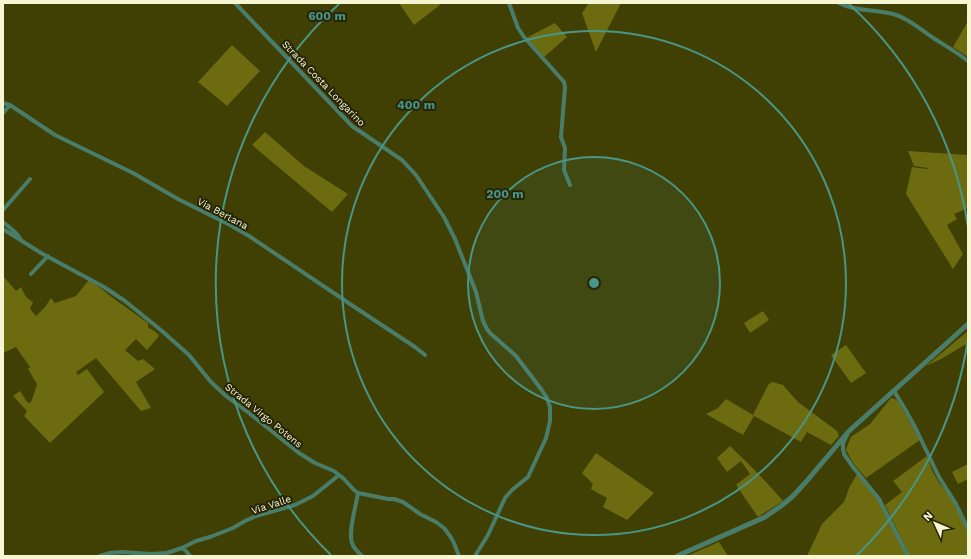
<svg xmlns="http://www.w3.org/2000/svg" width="971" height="559" font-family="'Work Sans',sans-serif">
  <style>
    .green { fill: #6d6b10 }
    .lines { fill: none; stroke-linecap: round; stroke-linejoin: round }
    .minor { stroke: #497d69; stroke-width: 4 }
    .tertiary { stroke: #497d69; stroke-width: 5 }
    .ring { fill: none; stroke: #499687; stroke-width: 2 }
    .labels { text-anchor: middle; stroke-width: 4; stroke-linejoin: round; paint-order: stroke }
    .street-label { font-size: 10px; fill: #f6f6d3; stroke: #262507 }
    .centre { fill: #499687; stroke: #262507; stroke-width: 2 }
    .ring-label { font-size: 12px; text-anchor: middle; font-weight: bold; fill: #499687; stroke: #262507; stroke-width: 4; stroke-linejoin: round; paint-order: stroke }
  </style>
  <rect width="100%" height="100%" fill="#403f04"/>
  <!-- green -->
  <path class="green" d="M399,3H438L440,5L414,25Z
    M589,3H621L596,52L582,13Z
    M968,21V57L953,47Z
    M555,23L567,37L544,57L526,38Z
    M232,45L260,71L227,106L198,82Z
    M265,132L304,166L348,194L332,212L252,145Z
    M908,151L968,155V208L954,214L957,219L947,225L963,254L953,269L906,194L912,167L927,169L928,168L914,166Z
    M3,276L16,291L21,287C24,294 26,298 33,302L30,309L36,316L45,307L51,298L55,303L76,296L89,280L102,289L110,296L148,323V328C152,329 157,332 159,336L147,350L136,339L125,350L138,361L143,359L155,369L136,382L151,408L141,411L96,358L76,372L78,375L87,369L104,392L50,443L24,416L27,411L13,396L20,391L27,402L30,403L32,400L37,384L28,369L30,367L16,347L3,353Z
    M763,311L769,320L750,333L744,323Z
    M968,331V343L941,359L926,366Z
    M846,345L866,373L851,383L831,355Z
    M772,382L776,383L783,385L798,402L837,431L839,436L831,445L807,432L801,442L754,416L743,435L706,414L718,408L726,399L753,415L768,385Z
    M891,398L895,399L898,401L920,440L866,478L854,464L847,452L846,449L851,437L870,424Z
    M730,446C749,464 767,482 783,501L758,517L736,485L750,474L741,461L727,472L717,458Z
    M596,453L654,493L627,520L603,507L607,498L591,489L593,484L582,473Z
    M927,456L932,470L938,481L953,501L968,532V556H910L885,505L902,492L893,481Z
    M968,464V479L958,484L952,472Z
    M857,474L870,489L881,504L906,556H807L822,524L844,502L846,497L849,488Z
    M719,542L728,556H687Z"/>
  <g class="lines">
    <!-- minor -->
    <path class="minor" d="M235,3L352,126L402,160L416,175L444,217L455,239L476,292L483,321L487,329L490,333L516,356L541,389L547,398L550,407V421L546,438L528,477L512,490L505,498L488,535L475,556
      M509,3L518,28L524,37L564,82L565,87L561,137L565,148L564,170L570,185
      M839,3C856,12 877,9 896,15C910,19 922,31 935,39C946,46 958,53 968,61
      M3,103L10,105L55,135L133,173L178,199L230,225L249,236L362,312L415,347L425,355
      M3,113L10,105
      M3,210L30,179
      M3,222L15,232L20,238
      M3,229L41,253L104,287L125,301L162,331L189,355L211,382L226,396L249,413L299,453L315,463L334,471L343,478L354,490L358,493L388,499H394L403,502L420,514L436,522L444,528L450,536L454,543L459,556
      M31,274L48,256
      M894,391L905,409L916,429L939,477L956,504L968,529
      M847,435L843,443V449L844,454L853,467L879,499L908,556
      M358,493C356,506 348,532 352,543C354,549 358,552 362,556
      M182,548L186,551L190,556
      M100,556L110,553L122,552L151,554L167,553L182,548L196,541L210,537L233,528L245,521L256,516L295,505L313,496L339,475"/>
    <!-- tertiary -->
    <path class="tertiary" d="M677,556L765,517L781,506L792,497L805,483L849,431L968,324"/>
  </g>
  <!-- distance rings -->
  <circle cx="594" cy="283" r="126" fill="#499687" fill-opacity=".12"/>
  <g class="ring">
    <circle cx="594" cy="283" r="126"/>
    <circle cx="594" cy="283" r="252"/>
    <path d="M968 339A378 378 0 0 1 857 555M331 555A378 378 0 0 1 339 4M849 4A378 378 0 0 1 968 227"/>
  </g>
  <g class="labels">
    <!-- street labels -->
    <g class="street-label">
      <text transform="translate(324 83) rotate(46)" y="4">Strada Costa Longarino</text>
      <text transform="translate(223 213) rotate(28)" y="4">Via Bertana</text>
      <text transform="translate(264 415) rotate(39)" y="4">Strada Virgo Potens</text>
      <text transform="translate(271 504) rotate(-18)" y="4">Via Valle</text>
    </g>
  </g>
  <circle cx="594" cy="283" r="6" class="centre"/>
  <g class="ring-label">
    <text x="327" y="20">600 m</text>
    <text x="416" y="109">400 m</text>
    <text x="505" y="198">200 m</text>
  </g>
  <!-- border -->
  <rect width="971" height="559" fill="none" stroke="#f6f6d3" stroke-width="8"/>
  <!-- north arrow -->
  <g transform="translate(935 523) rotate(314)" stroke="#262507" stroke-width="3" paint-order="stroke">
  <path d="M0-3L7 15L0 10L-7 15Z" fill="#f6f6d3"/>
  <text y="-6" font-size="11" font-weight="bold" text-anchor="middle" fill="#f6f6d3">N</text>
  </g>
</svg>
